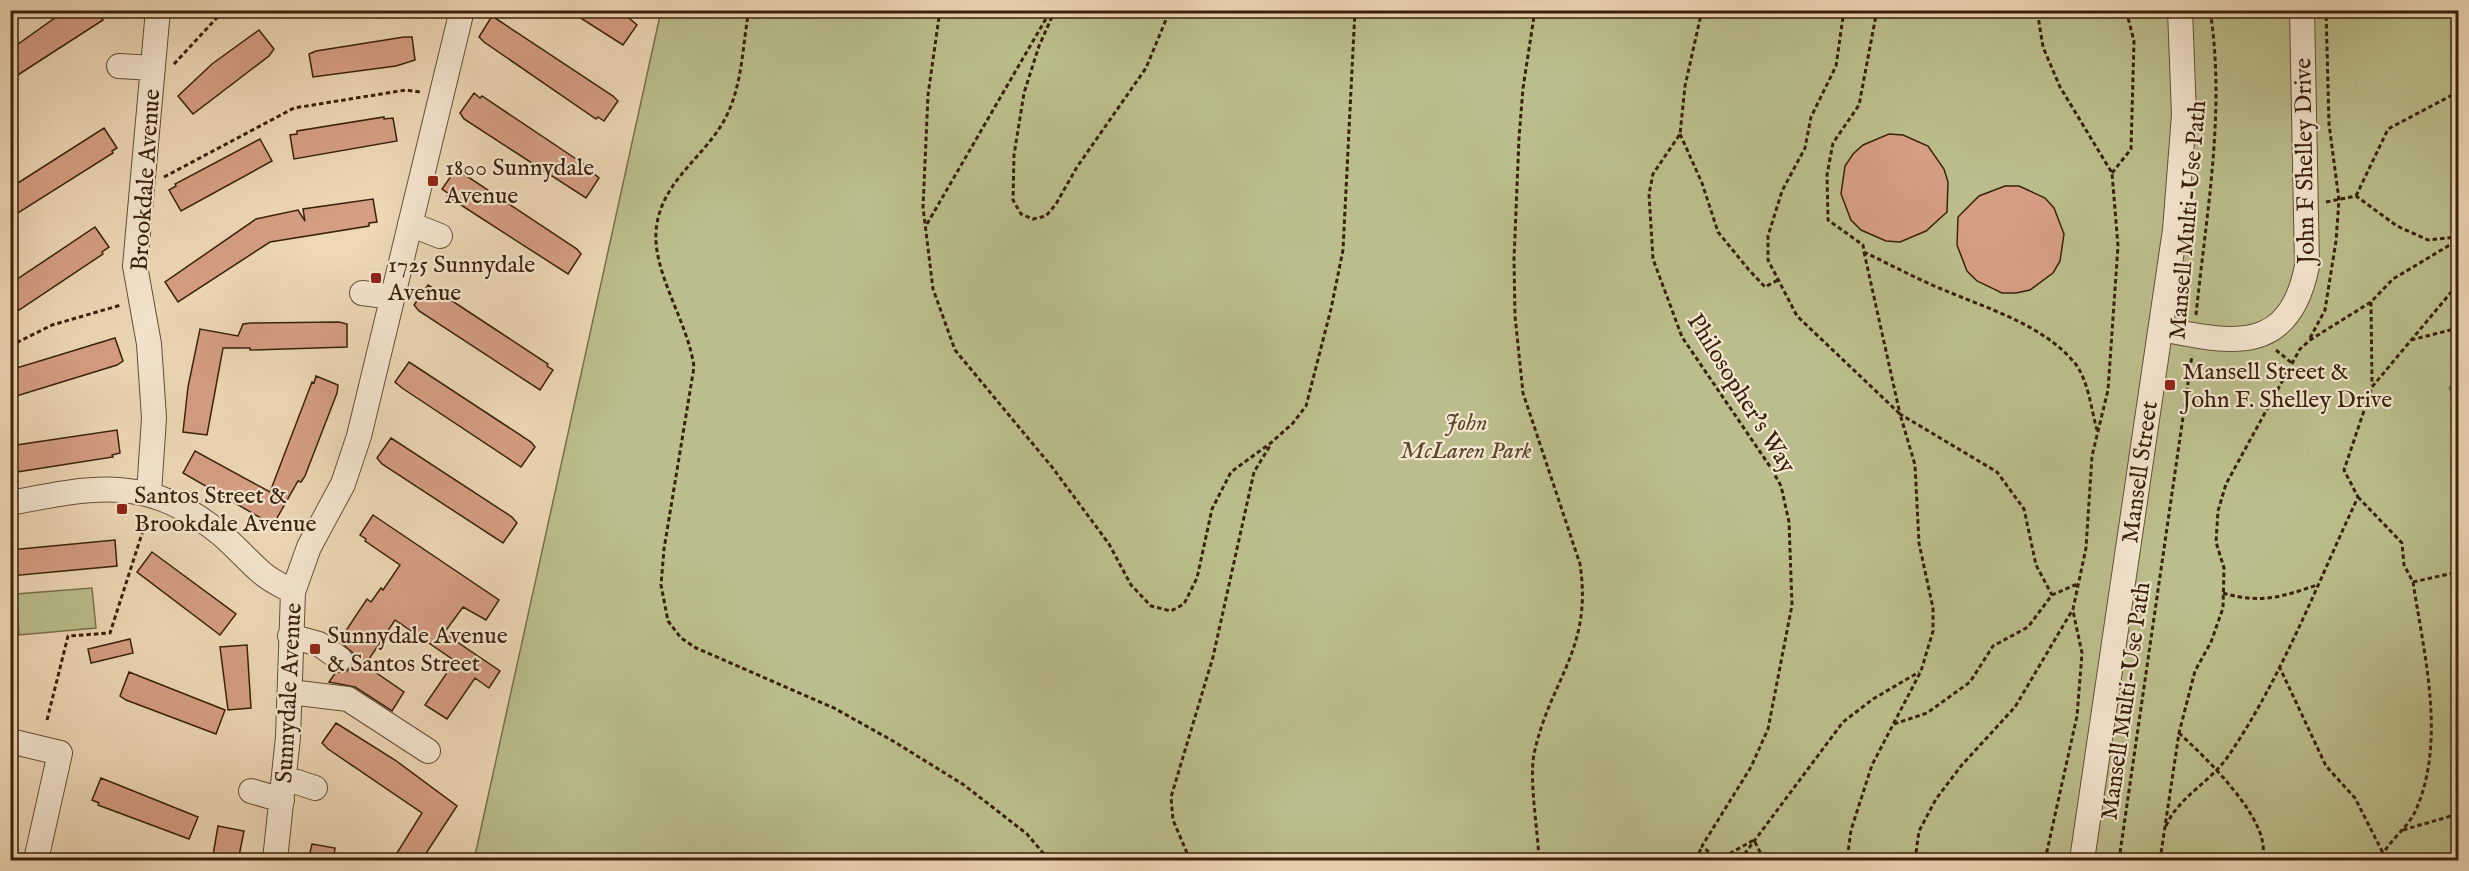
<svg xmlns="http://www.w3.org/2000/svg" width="2469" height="871" font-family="'IM FELL English',serif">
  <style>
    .green { fill: #bbbe8c; stroke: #7a704c; stroke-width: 1.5 }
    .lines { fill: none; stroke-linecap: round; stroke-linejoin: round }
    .stream { stroke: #737c6e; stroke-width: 5 }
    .building { fill: #d69e83; stroke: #39210b; stroke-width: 1.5 }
    .minor-casing { stroke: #664f36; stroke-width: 26 }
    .path { stroke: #39210b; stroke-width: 3; stroke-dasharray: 4.5 3; stroke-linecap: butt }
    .minor { stroke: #f4e6d0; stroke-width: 24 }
    .poi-dot { fill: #8f2418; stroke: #f4e6d0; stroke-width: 2 }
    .labels { text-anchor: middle; stroke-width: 4.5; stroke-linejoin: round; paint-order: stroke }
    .street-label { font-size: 24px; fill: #39210b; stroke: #f4e6d0 }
    .poi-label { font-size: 24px; fill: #39210b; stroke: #f4e6d0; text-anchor: start }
    .park-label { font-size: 24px; font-style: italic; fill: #5a482b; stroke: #f4e6d0 }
  </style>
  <rect width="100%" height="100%" fill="#eed8b6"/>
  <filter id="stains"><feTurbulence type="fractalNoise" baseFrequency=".00333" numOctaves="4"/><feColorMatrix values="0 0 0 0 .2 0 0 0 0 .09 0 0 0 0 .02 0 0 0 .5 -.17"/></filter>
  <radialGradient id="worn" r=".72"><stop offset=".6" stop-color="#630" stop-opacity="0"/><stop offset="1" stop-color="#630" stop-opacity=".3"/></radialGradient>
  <!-- green -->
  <path class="green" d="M661,11H2458V860H474Z
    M92,588L96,628L19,635L16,594Z"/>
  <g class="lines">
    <!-- stream -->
    <path class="stream" d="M2451,388L2458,408"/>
  </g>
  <!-- building -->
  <path class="building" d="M66,10H96L103,20L10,80V50Z
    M568,10H619L637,25L623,45Z
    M492,16L613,96L618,101L604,121L598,117L596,119L484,42L479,37Z
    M259,30L274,49L269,56L193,114L178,96L212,64Z
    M404,37H412L415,60L396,66L313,77L309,54L316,51Z
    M474,93L480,98L482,96L594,171L593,173L599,178L586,198L464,119L460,113Z
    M384,117V119L393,118L397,141L294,159L290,135L297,134V131Z
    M104,128L117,148L112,151L113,153L10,218V188Z
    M1889,134L1903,135L1928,146L1944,169L1948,182L1947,212L1926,231L1900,242L1886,241L1861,230L1851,220L1841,194L1845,166L1853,154L1863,145Z
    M260,139L272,161L181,211L169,190L176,186L175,184Z
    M456,169L577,249L581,254L568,274L447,196L449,194L442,189Z
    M2005,186H2019L2045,198L2054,208L2064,234L2060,261L2053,273L2030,290L2016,293H2002L1977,281L1967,271L1957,245L1958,217L1979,196Z
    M373,199L377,222L369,223V226L270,242L178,302L165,282L256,219L298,210L305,221L303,209Z
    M95,227L109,247L102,252L103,254L10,316V284Z
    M428,285L548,364L547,366L553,370L540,390L419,311L414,305Z
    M339,322L347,324V347L250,350V348H223L207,435L183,432L188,387L200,329L238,336L243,324L251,323Z
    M115,338L123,361L117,365L10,398V370Z
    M409,362L531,442L535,447L521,467L402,388L395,382Z
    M316,376L338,385L337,393L305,476L301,482L298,481L273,525L183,473L195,451L270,492L312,382L314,383Z
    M117,430L120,453L112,455L113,457L10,473V446Z
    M391,438L512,517L517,523L503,543L382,464L377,458Z
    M373,515L499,600L486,620L463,607L444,633L500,671L489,688L475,678L447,719L425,705L455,661L395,620L365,665L404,692L392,711L355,687L329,682L336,672H345L351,668L354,661L353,653L339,641L367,599L371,602L381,588L383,590L400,565L365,541L366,539L360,535Z
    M115,540L117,566L10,576V550Z
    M152,552L236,614L220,635L137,572Z
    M130,639L133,653L91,663L88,649Z
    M247,645L251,708L228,710L220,647Z
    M129,672L225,710L216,734L126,700L120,696Z
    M336,723L395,760L457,806L421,861H392L422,813L328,749L322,743Z
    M101,778L198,817L189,839L98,805L99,803L92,800Z
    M218,826L244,831L238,861H212Z
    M312,844L335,848L333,861H308Z"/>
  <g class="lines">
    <!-- minor casing -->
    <g class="minor-casing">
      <path id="minor" d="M119,66L153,68
        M410,224L440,236
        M362,293L393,297
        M2161,329C2232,343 2289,356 2307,266L2302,10
        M149,493L154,418L149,344L135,266L158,10
        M10,503C96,486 150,475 222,535C236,547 248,561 262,573C271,581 283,586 293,592
        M290,636L319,644L340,659
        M290,692L348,699L428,751
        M10,741L60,753L36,860
        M285,778L315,788
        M251,791L282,800
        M275,860L288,737L293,592L309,547L343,484L359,436L462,10
        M2082,860L2175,230L2184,115L2180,10"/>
    </g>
    <!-- path -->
    <path class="path" d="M749,10C742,47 743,83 726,117C705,158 660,181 656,231C653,274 688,322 694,367L664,549L661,585L668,621L681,638L696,648L834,708L893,741L964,785L1027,834L1049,860
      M940,10L928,95L923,207L933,289L955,350L1052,467L1109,544L1131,585L1151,606L1171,611L1184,604L1197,578L1212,509L1231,472L1272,442L1293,423L1306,406L1331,309L1343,250L1355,10
      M1055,10L1039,46L1024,93L1014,155L1013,200L1021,214L1033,219L1046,216L1056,204L1077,167L1146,68L1170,10
      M1535,10L1523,88L1519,138L1514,259L1515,316L1523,393L1580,564C1593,650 1550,679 1534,754C1529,781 1538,831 1539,860
      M1702,10L1685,86L1680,134L1653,174L1649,194L1653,259L1682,337L1771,468L1781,486L1789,522L1792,605L1768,729L1751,767L1702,846L1718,860L1754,840L1764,860
      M1844,10L1836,66L1811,117L1805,148L1782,191L1768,236V260L1797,316L1900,414L1915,465L1919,543L1933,608V631L1921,671L1872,765L1851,830L1847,860
      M1877,10L1859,105L1833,143L1827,175L1828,220L1863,245L1864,252C1891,265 1917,279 1944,290C1986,308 2041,324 2073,361C2088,377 2091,409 2097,430
      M2457,10L2455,23L2458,26
      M174,64L224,10
      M1680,134L1702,183L1718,232L1749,270L1765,287L1778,280
      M2112,173L2131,149L2134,41L2126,10
      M164,177L294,108L406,90L420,92
      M2356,196L2388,129L2458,92
      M2326,202L2356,196L2397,226L2428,240L2458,237
      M927,224L1051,10
      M1864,252L1900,414L1997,472L2024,509L2036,565L2052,595
      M2371,302L2372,385
      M2196,315C2206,215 2226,111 2210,10
      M2310,338L2325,310L2336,241L2339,200L2329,124L2326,10
      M2411,340L2458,328
      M10,346L52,325L121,305
      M2276,350L2293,364
      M2358,497L2402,543L2404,565L2413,582C2424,655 2447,742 2415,812C2406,830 2387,842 2380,860
      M2413,582L2458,572
      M2223,593C2260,604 2282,597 2317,585
      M2279,666L2326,766L2355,798L2383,853
      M47,720L68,636L110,633L148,515
      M1894,724L1927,713L1970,682L1993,646L2028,627L2052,595L2077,584
      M2179,733C2203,755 2277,825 2261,860
      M2166,826C2179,796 2211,782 2229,755C2282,677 2318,582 2358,497L2344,470L2372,387L2458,284
      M2403,830L2458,814
      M1190,860L1173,820L1171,797L1213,657L1254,472L1271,444
      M1696,860L1702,846
      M1740,860L1843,722L1873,699L1919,672
      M1915,860L1919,831L1936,799L1961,766L2015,707L2073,609L2086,548L2092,456L2108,390L2118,246L2112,173L2060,87L2043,47L2037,10
      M2045,860L2077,716L2082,653L2073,611
      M2119,860L2192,355
      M2160,860L2179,733L2195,671L2211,642L2223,608L2224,568L2216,542L2218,511L2226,484L2300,349L2310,340L2371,302L2393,279L2458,240"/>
    <!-- minor -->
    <use href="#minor" class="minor"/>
  </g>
  <!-- markers -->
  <g class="poi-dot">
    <rect x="427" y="175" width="12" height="12" rx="3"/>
    <rect x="370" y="272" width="12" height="12" rx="3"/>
    <rect x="2164" y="379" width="12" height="12" rx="3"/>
    <rect x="116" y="503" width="12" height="12" rx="3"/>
    <rect x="309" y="643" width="12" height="12" rx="3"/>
  </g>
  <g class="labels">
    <!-- street labels -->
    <g class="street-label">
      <text transform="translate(2304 161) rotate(-91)" y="8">John F Shelley Drive</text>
      <text transform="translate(145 180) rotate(-86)" y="8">Brookdale Avenue</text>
      <text transform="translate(2187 220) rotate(-85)" y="8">Mansell Multi-Use Path</text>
      <text transform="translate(1742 393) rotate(58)" y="8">Philosopher's Way</text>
      <text transform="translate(2139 472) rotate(-82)" y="8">Mansell Street</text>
      <text transform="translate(288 693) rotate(-87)" y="8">Sunnydale Avenue</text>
      <text transform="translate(2125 701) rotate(-82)" y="8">Mansell Multi-Use Path</text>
    </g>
    <!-- poi labels -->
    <g class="poi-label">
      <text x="445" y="175">1800 Sunnydale<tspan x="445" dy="28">Avenue</tspan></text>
      <text x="388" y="272">1725 Sunnydale<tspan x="388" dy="28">Avenue</tspan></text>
      <text x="2182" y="379">Mansell Street &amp;<tspan x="2182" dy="28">John F. Shelley Drive</tspan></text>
      <text x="134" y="503">Santos Street &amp;<tspan x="134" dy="28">Brookdale Avenue</tspan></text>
      <text x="327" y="643">Sunnydale Avenue<tspan x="327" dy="28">&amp; Santos Street</tspan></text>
    </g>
    <!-- park labels -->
    <g class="park-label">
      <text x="1466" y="430">John<tspan x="1466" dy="28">McLaren Park</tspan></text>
    </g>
  </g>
  <!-- margin -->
  <rect width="2469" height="871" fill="none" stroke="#eed8b6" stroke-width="36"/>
  <rect x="12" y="12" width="2445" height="847" fill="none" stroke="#39210b" stroke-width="3"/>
  <rect x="18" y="18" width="2433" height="835" fill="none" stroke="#39210b" stroke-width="1.5"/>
  <rect width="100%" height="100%" filter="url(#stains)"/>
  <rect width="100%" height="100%" fill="url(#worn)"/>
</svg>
